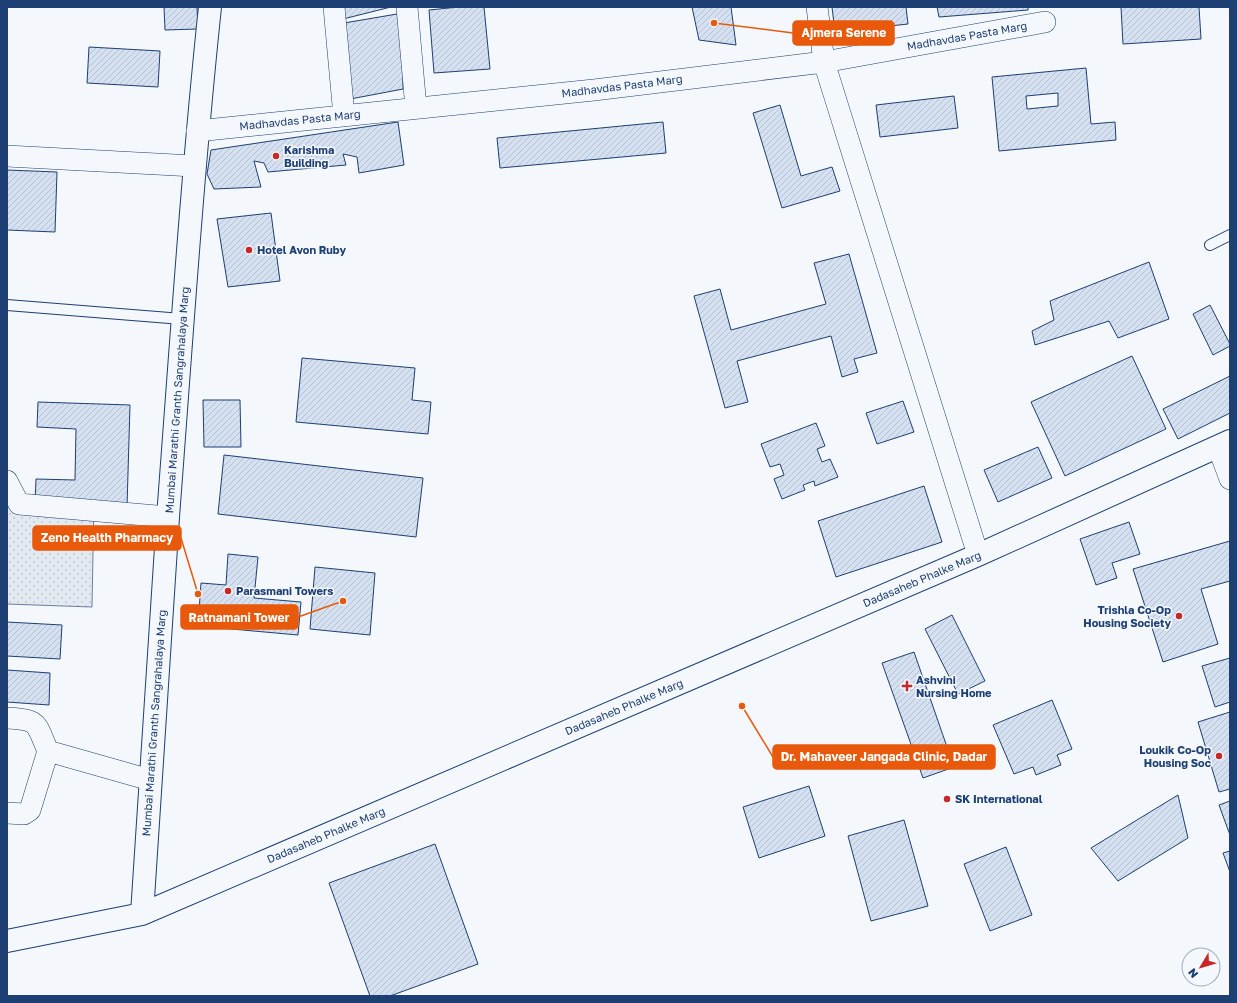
<svg xmlns="http://www.w3.org/2000/svg" width="1237" height="1003" font-family="'Golos Text',sans-serif">
  <style>
    .grass { fill: url(#grass-dots); stroke: #687fa3 }
    .building { fill: url(#building-hatch); stroke: #1d3f73; fill-rule: evenodd }
    .lines { fill: none; stroke-linecap: round; stroke-linejoin: round }
    .lane-casing { stroke: #1d3f73; stroke-width: 12 }
    .street-casing { stroke: #1d3f73; stroke-width: 22 }
    .secondary-casing { stroke: #1d3f73; stroke-width: 24 }
    .lane { stroke: #f4f7fb; stroke-width: 10 }
    .street { stroke: #f4f7fb; stroke-width: 21 }
    .secondary { stroke: #f4f7fb; stroke-width: 22 }
    .poi-dot { fill: #c62828; stroke: #f4f7fb; stroke-width: 1.5 }
    .labels { text-anchor: middle; stroke-width: 3; stroke-linejoin: round; paint-order: stroke }
    .street-label { font-size: 11px; fill: #1d3f73; stroke: #f4f7fb }
    .poi-label { font-size: 11px; font-weight: bold; fill: #1d3f73; stroke: #f4f7fb; text-anchor: start }
    .leader { fill: none; stroke: #e8590c; stroke-width: 1.5 }
    .callout-dot { fill: #e8590c; stroke: #f4f7fb; stroke-width: 1.5 }
    .callout { fill: #e8590c; stroke: #e8590c; stroke-width: 1.5 }
    .callout-label { font-size: 12px; text-anchor: middle; font-weight: bold; fill: #fff }
  </style>
  <defs>
    <pattern id="grass-dots" width="8" height="8" patternUnits="userSpaceOnUse"><rect width="8" height="8" fill="#e3e9f0"/><path d="M2 2h.1M6 6h.1" fill="none" stroke="#c2c9d1" stroke-width="1.8" stroke-linecap="round"/></pattern>
    <pattern id="building-hatch" width="6" height="6" patternUnits="userSpaceOnUse"><rect width="6" height="6" fill="#d5e0f0"/><path d="M-1 1l2-2M0 6l6-6M5 7l2-2" fill="none" stroke="#b6c1d1"/></pattern>
  </defs>
  <rect width="100%" height="100%" fill="#f4f7fb"/>
  <!-- grass -->
  <path class="grass" d="M7,494L94,497L92,607L7,604Z"/>
  <!-- building -->
  <path class="building" d="M164,7H197L198,29L165,30Z
    M342,7H391L343,19Z
    M459,7H484L490,69L434,73L429,10Z
    M692,7H731L736,45L699,40Z
    M832,7H906L908,24L835,32Z
    M937,7H1028V10L939,17Z
    M1121,7H1199L1201,39L1123,44Z
    M403,13V89L345,100L344,23Z
    M89,47L160,51L158,87L87,83Z
    M1086,68L1091,124L1115,122L1116,140L999,151L992,77ZM1058,93V106L1027,109L1026,96Z
    M954,96L958,128L880,137L876,105Z
    M780,105L801,176L832,167L840,191L782,208L753,113Z
    M398,122L404,165L359,173L357,157L343,154L346,165L268,172L264,163L254,161L261,187L214,189L207,174L211,150Z
    M663,122L666,153L500,168L497,138Z
    M7,170L57,172L55,232L7,230Z
    M271,213L280,281L228,287L217,219Z
    M849,254L877,353L854,359L858,372L842,377L831,336L737,361L748,402L725,408L694,296L720,289L731,330L826,304L814,263Z
    M1149,262L1169,319L1118,338L1109,321L1035,345L1032,331L1054,320L1050,301Z
    M1210,305L1230,344V346L1213,355L1193,314Z
    M1132,356L1166,429L1065,476L1031,402Z
    M302,358L415,368L412,400L431,402L428,434L296,422Z
    M1230,376V413L1178,439L1163,409Z
    M203,400H240L241,447H204Z
    M903,401L914,432L877,444L866,413Z
    M38,402L130,405L127,507L35,503L36,479L75,480L76,429L37,427Z
    M816,423L825,446L817,449L822,462L830,459L838,477L815,486L814,481L803,485L805,490L782,499L774,479L784,475L780,464L770,467L761,444Z
    M1038,447L1052,478L998,502L984,470Z
    M224,455L423,478L416,537L218,514Z
    M924,486L942,542L836,577L818,521Z
    M1129,522L1140,554L1112,563L1117,578L1096,585L1080,539Z
    M1230,541V581L1201,589L1218,644L1163,662L1133,569Z
    M228,554L258,557L254,598L301,602L298,635L198,626L201,583L226,585Z
    M315,567L375,573L370,635L310,629Z
    M952,615L985,681L958,694L925,629Z
    M7,622L62,625L60,659L7,656Z
    M914,652L954,767L923,778L882,663Z
    M1230,658V702L1215,707L1202,666Z
    M7,670L50,673L49,705L7,702Z
    M1052,700L1072,749L1057,755L1061,765L1036,775L1033,767L1014,774L993,725Z
    M1230,712V789L1219,792L1198,722Z
    M809,786L825,836L759,858L743,807Z
    M1178,795L1188,838L1118,881L1091,848Z
    M1230,801V835L1219,805Z
    M904,820L928,906L871,921L848,836Z
    M435,844L478,964L390,996H370L329,883Z
    M1006,847L1032,915L990,931L964,864Z
    M1230,851V872L1223,853Z"/>
  <g class="lines">
    <!-- lane casing -->
    <g class="lane-casing">
      <path id="lane" d="M1210,245L1230,235
        M7,305L182,319"/>
    </g>
    <!-- street casing -->
    <g class="street-casing">
      <path id="street" d="M334,7L344,116
        M407,7L416,108
        M817,7L824,62L978,555
        M197,131L594,90L824,62L1045,22
        M7,156L194,166
        M1218,447L1230,479
        M7,481L19,504L168,517
        M7,718C40,720 35,722 48,751L30,810L24,814L7,813
        M48,751L150,780"/>
    </g>
    <!-- secondary casing -->
    <g class="secondary-casing">
      <path id="secondary" d="M142,914C150,781 159,649 168,517C181,347 192,177 210,7
        M7,941L142,914L978,555L1230,441"/>
    </g>
    <!-- lane -->
    <use href="#lane" class="lane"/>
    <!-- street -->
    <use href="#street" class="street"/>
    <!-- secondary -->
    <use href="#secondary" class="secondary"/>
  </g>
  <!-- markers -->
  <g class="poi-dot">
    <circle cx="276" cy="156" r="4"/>
    <circle cx="249" cy="250" r="4"/>
    <circle cx="228" cy="591" r="4"/>
    <circle cx="1179" cy="616" r="4"/>
    <path d="M905 680h4v4h4v4h-4v4h-4v-4h-4v-4h4z"/>
    <circle cx="1219" cy="756" r="4"/>
    <circle cx="947" cy="799" r="4"/>
  </g>
  <g class="labels">
    <!-- street labels -->
    <g class="street-label">
      <text transform="translate(967 36) rotate(-10)" y="4">Madhavdas Pasta Marg</text>
      <text transform="translate(622 86) rotate(-7)" y="4">Madhavdas Pasta Marg</text>
      <text transform="translate(300 120) rotate(-6)" y="4">Madhavdas Pasta Marg</text>
      <text transform="translate(177 400) rotate(-86)" y="4">Mumbai Marathi Granth Sangrahalaya Marg</text>
      <text transform="translate(922 579) rotate(-23)" y="4">Dadasaheb Phalke Marg</text>
      <text transform="translate(624 707) rotate(-23)" y="4">Dadasaheb Phalke Marg</text>
      <text transform="translate(154 723) rotate(-86)" y="4">Mumbai Marathi Granth Sangrahalaya Marg</text>
      <text transform="translate(326 835) rotate(-23)" y="4">Dadasaheb Phalke Marg</text>
    </g>
    <!-- poi labels -->
    <g class="poi-label">
      <text x="284" y="154">Karishma<tspan x="284" dy="13">Building</tspan></text>
      <text x="257" y="254">Hotel Avon Ruby</text>
      <text x="236" y="595">Parasmani Towers</text>
      <text x="1171" y="614" text-anchor="end">Trishla Co-Op<tspan x="1171" dy="13">Housing Society</tspan></text>
      <text x="916" y="684">Ashvini<tspan x="916" dy="13">Nursing Home</tspan></text>
      <text x="1211" y="754" text-anchor="end">Loukik Co-Op<tspan x="1211" dy="13">Housing Soc</tspan></text>
      <text x="955" y="803">SK International</text>
    </g>
  </g>
  <!-- callouts -->
  <path class="leader" d="M714 23L793 33M198 594L181 538M343 601L298 617M742 706L773 757"/>
  <g class="callout-dot">
    <circle cx="714" cy="23" r="4"/>
    <circle cx="198" cy="594" r="4"/>
    <circle cx="343" cy="601" r="4"/>
    <circle cx="742" cy="706" r="4"/>
  </g>
  <g class="callout">
    <rect x="793" y="21" width="101" height="24" rx="4"/>
    <rect x="33" y="526" width="148" height="24" rx="4"/>
    <rect x="181" y="605" width="117" height="24" rx="4"/>
    <rect x="773" y="745" width="222" height="24" rx="4"/>
  </g>
  <g class="callout-label">
    <text x="844" y="37">Ajmera Serene</text>
    <text x="107" y="542">Zeno Health Pharmacy</text>
    <text x="239" y="622">Ratnamani Tower</text>
    <text x="884" y="761">Dr. Mahaveer Jangada Clinic, Dadar</text>
  </g>
  <!-- border -->
  <rect width="1237" height="1003" fill="none" stroke="#1d3f73" stroke-width="16"/>
  <!-- north arrow -->
  <g transform="translate(1201 967) rotate(232)"><circle r="19" fill="#f4f7fb" stroke="#9eadc5"/>
  <path d="M0-3L7 15L0 10L-7 15Z" fill="#c62828"/>
  <text y="-6" font-size="11" font-weight="bold" text-anchor="middle" fill="#1d3f73">N</text>
  </g>
</svg>
